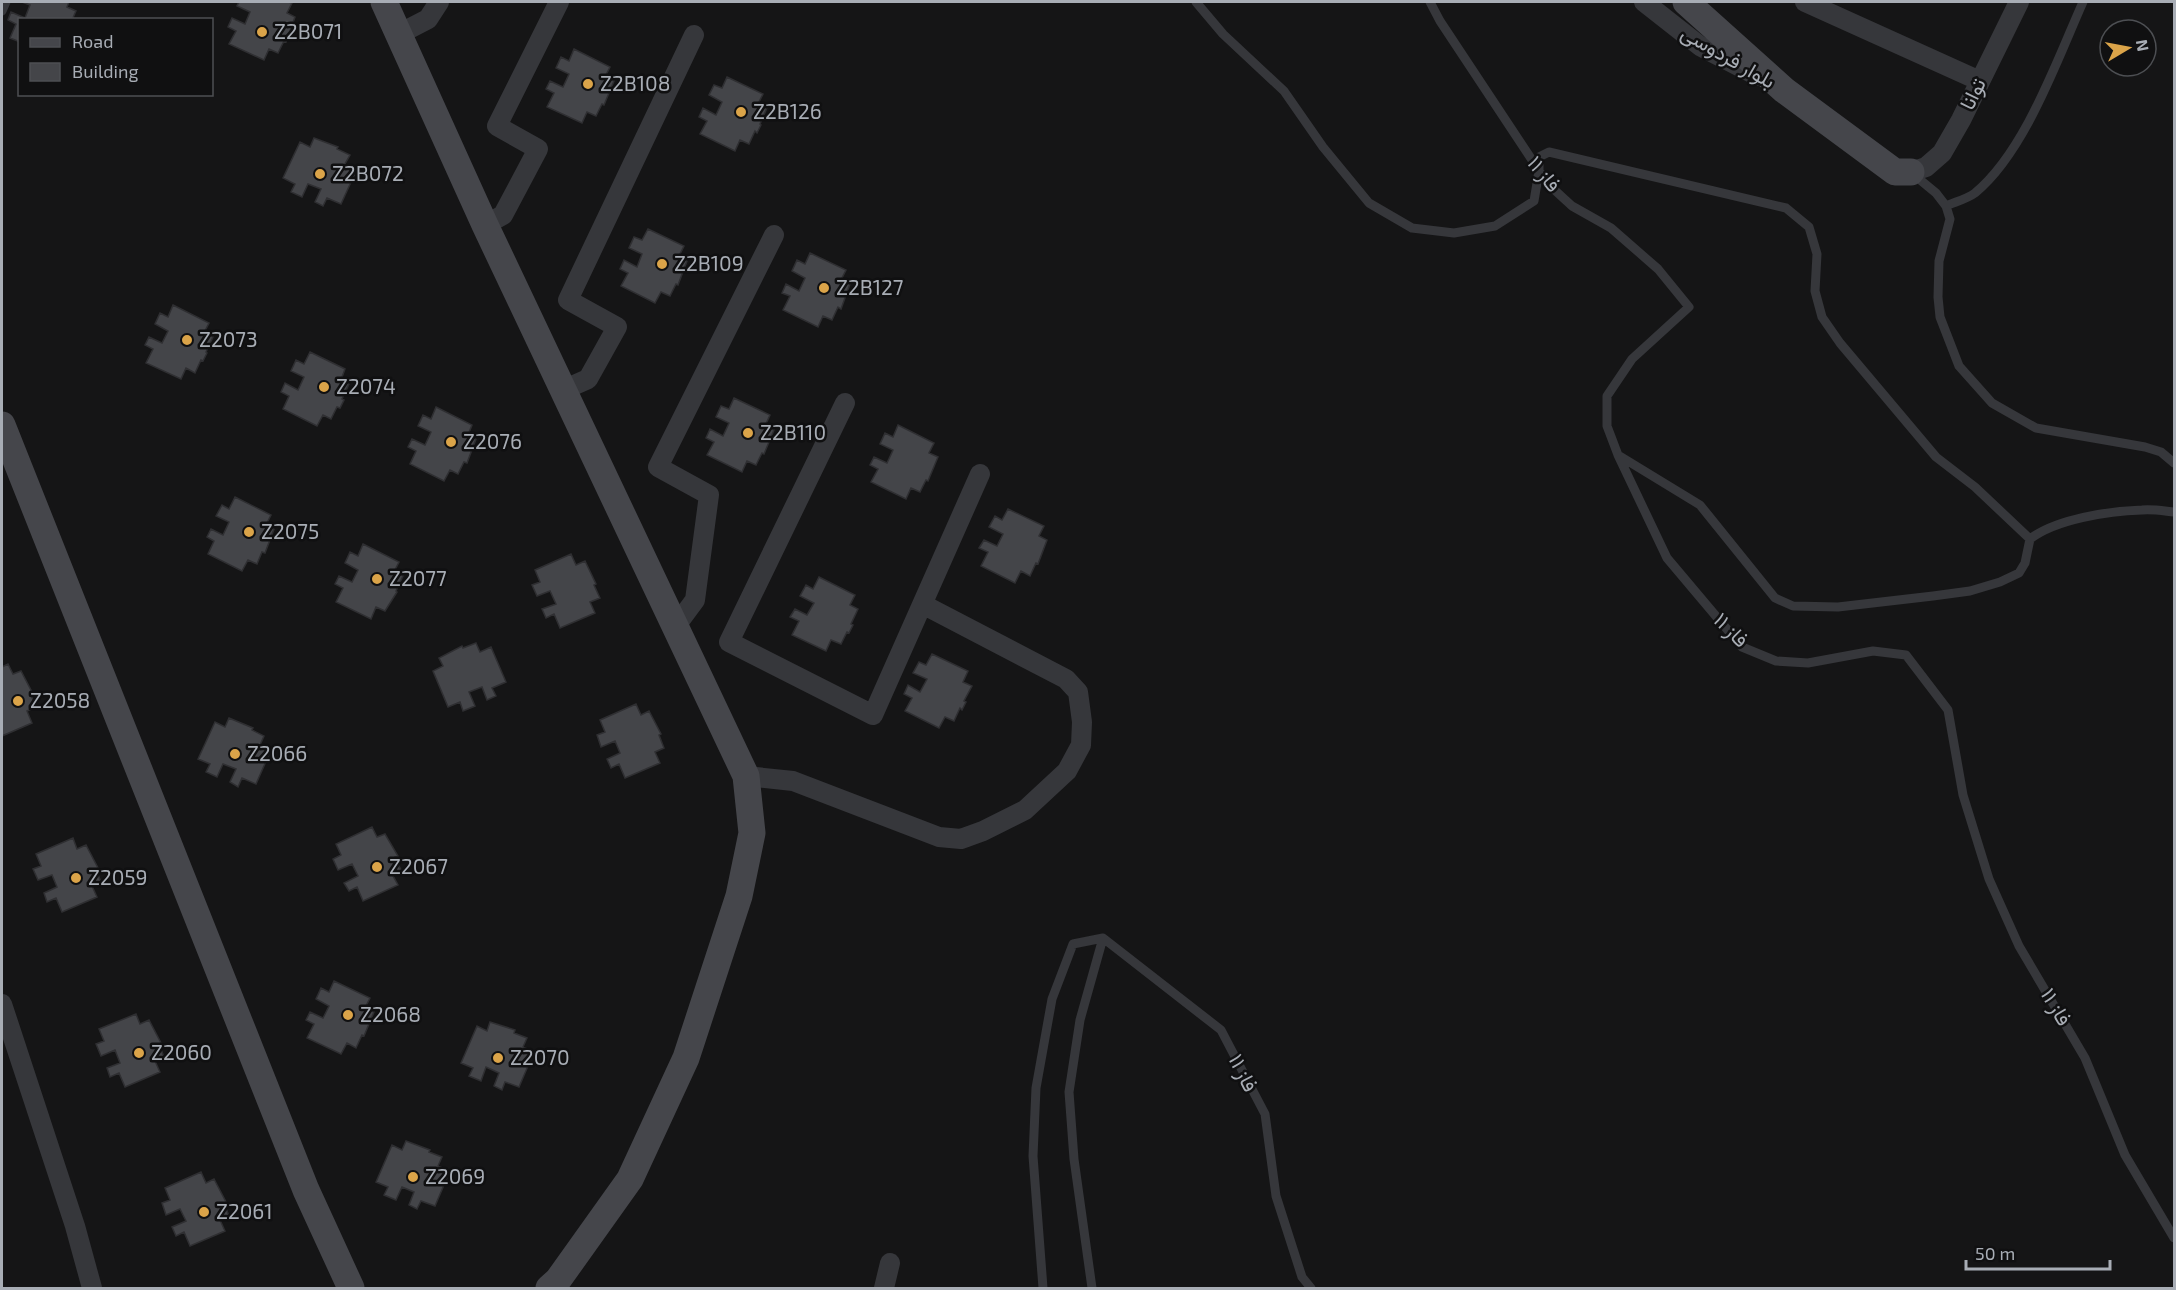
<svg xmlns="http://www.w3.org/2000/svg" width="2176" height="1290" font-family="'Exo 2',Vazirmatn,sans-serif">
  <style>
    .building { fill: #444549; stroke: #2f2f32; stroke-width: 1.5 }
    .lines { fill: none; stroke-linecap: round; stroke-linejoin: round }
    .lane { stroke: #36373b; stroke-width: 9 }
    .street { stroke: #36373b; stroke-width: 20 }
    .secondary { stroke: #45464b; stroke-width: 27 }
    .poi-dot { fill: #dba449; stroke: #101011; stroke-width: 2 }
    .labels { text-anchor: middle; stroke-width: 5; stroke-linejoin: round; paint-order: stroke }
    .poi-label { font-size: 21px; fill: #a8adb5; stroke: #101011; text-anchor: start }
    .street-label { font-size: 21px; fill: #a8adb5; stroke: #101011 }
  </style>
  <rect width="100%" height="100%" fill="#151516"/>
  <!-- building -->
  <path class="building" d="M22,2H69L67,7L76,11L72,20H20V42L10,38L16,24L8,20L11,12L25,18L30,5Z
    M239,2H288L292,3L287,13L295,17L286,42L284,41L278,53L269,49L264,60L229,44L236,31L228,27L232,18L245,24L250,12L237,6Z
    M574,49L610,67L605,77L614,81L604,105L602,104L596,116L587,112L582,123L547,107L554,93L546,89L550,81L563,87L569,74L556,68L561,57L569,61Z
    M727,77L763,94L758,104L767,108L760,124L761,125L757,133L755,131L749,144L740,140L735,151L700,134L707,121L699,117L703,108L716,115L722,102L709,95L714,85L722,88Z
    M314,138L338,147L337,149L350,155L345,164L357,169L341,204L327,198L323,206L315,202L321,189L308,184L302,197L291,192L295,184L283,178L300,142L310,147Z
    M648,229L684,246L679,256L687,261L678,285L676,284L670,296L661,292L655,303L621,286L628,273L620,269L624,260L637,267L642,254L629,248L634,237L642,240Z
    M810,253L846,270L841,280L850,284L841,309L838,307L832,320L823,316L818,327L783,310L790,296L782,293L786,284L799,291L805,278L792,271L797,260L805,264Z
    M173,305L209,323L204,333L213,337L206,352L207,353L203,361L201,360L195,373L186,368L181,379L146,363L153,349L145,345L149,337L162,343L168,331L155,324L160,313L168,317Z
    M310,352L345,369L341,380L349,384L342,399L344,400L340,408L337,407L331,419L323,415L317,426L283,409L289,396L281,392L285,383L298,390L304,377L291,371L296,360L304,364Z
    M734,398L770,415L765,426L774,430L764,454L762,453L756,465L747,461L742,472L707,455L714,442L706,438L710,429L723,436L729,423L716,417L721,406L729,409Z
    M436,407L472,425L468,435L476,439L467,463L464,462L458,474L450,470L444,481L410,464L416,451L408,447L412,439L425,445L431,432L418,426L423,415L431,419Z
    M898,425L934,443L929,453L938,457L928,481L926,480L920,492L911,488L906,499L871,482L878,469L870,465L874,457L887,463L893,450L880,444L885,433L893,437Z
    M235,497L271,515L266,525L274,529L265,553L262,552L257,564L248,560L242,571L208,554L214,541L207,537L211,529L223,535L229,522L216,516L222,505L229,509Z
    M1008,509L1044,526L1039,536L1047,540L1038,564L1036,563L1030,576L1021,571L1015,583L981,566L988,552L979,548L984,540L997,546L1003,534L989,527L995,516L1002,520Z
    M363,544L399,562L394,572L403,576L396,591L397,592L385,611L376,607L371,619L336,602L343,588L335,584L339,576L352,582L358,570L345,563L350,552L358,556Z
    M571,554L576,565L585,561L596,584L594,585L600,598L590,602L595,613L560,628L554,614L546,618L542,609L556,604L550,591L537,596L532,585L540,582L535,570Z
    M819,577L855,595L850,605L858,609L851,624L853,625L849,633L847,632L841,644L831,640L826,651L792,635L799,621L790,617L795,609L807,615L814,603L800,596L806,585L813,589Z
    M476,643L480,652L491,647L506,682L492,688L496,696L487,700L482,687L469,692L475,706L463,711L460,702L448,707L433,671L443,666L439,658L462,646L463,648Z
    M932,654L968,671L963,682L972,686L964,701L966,702L962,710L960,708L954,721L945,717L939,728L905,711L912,698L904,694L908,685L920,692L927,679L913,673L919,662L926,665Z
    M8,664L13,674L21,671L33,694L31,695L36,707L27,711L32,723L2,736V667Z
    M636,704L641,715L649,711L661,734L659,735L664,748L655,752L660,763L625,778L619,764L611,768L607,759L620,753L615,741L601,747L597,735L605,732L600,720Z
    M229,718L253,728L252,730L264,736L260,745L271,750L256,784L242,778L238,787L230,782L236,769L223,764L217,777L206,772L210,764L198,759L215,722L225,727Z
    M372,827L377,837L385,834L398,856L395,857L401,870L392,874L398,885L363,901L357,887L349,891L344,883L358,876L352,864L338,870L333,859L341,855L336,844Z
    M73,838L77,849L86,845L98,868L96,869L101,882L92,886L97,897L62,912L56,898L47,902L44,893L57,887L52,875L38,880L33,869L41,866L36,854Z
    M334,981L370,998L365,1008L374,1012L364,1036L362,1035L356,1048L347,1043L341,1054L307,1038L314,1024L306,1020L310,1012L323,1018L329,1006L316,999L321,988L329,992Z
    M136,1014L140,1024L149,1020L161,1043L159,1044L164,1057L155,1061L160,1072L125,1087L119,1073L110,1077L107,1068L120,1063L115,1050L101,1056L96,1044L104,1041L99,1029Z
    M490,1022L515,1030L514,1033L527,1038L523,1047L534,1052L519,1087L505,1082L502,1090L494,1086L499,1073L486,1067L481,1081L469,1076L473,1068L461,1063L477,1026L487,1031Z
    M406,1141L430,1150L429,1152L442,1157L438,1166L450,1171L435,1206L421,1201L417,1209L409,1205L414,1192L402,1187L396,1200L384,1195L388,1187L376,1182L392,1145L402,1150Z
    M201,1172L206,1183L214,1179L226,1202L224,1203L229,1216L220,1220L225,1231L190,1246L184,1232L176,1236L172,1227L186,1221L180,1209L166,1215L162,1203L170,1200L165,1188Z"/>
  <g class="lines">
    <!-- lane -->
    <path class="lane" d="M1196,2L1223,34L1284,91L1323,147L1369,203L1412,228L1454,233L1495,226L1534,201L1539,171V157L1549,152L1786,208L1809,227L1817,254L1815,291L1822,317L1840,343L1936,457L1975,487L2030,539
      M1430,2L1440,21L1548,184L1572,206L1611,228L1658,269L1689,307L1632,359L1607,396V426L1618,455L1667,558L1742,647L1776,661L1808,663L1873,651L1906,655L1948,710L1963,795L1989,879L2019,946L2085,1058L2125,1155L2174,1238
      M2,11L6,2
      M1913,174L1936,193L1946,206L1950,219L1939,261L1938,297L1940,317L1959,366L1992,403L2036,428L2145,447L2161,452L2174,463
      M1946,206C1955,202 1967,199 1975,193C2025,152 2057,60 2083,2
      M1618,455L1700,505L1775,598L1793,606L1838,607L1933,596L1970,591L2000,582L2019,573L2025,563L2030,539C2056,519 2109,511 2142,510C2153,509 2164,511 2174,512
      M1043,1288L1033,1156L1036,1088L1052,999L1073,944L1103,938L1221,1030L1265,1114L1276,1196L1302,1277L1311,1288
      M1092,1288L1074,1159L1069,1092L1080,1020L1103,938"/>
    <!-- street -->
    <path class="street" d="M1644,2L1700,46L1758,76
      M1805,2L1980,81
      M399,34L428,19L439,2
      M1911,172L1926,167L1942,153L1961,120L2019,2
      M485,225L503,215L538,149L497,126L559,2
      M563,390L588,379L617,327L568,300L694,35
      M845,403L729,642L873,715L980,474
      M675,627L695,600L709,495L658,467L774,235
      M746,776L793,781L939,837L961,839L983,831L1025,810L1067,771L1081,745L1082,722L1078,692L1066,679L924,605
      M2,1004L75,1226L92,1288
      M884,1288L890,1263"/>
    <!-- secondary -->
    <path class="secondary" d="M384,2L485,225L746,776L752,833L739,896L686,1058L630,1179L558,1280L549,1288
      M1686,2L1784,90L1895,172H1911
      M2,425L306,1190L351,1288"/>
  </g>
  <!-- markers -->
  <g class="poi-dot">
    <circle cx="262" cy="32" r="6"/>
    <circle cx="588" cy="84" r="6"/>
    <circle cx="741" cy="112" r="6"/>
    <circle cx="320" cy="174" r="6"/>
    <circle cx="662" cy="264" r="6"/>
    <circle cx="824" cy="288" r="6"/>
    <circle cx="187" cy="340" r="6"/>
    <circle cx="324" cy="387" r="6"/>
    <circle cx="748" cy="433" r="6"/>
    <circle cx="451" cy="442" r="6"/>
    <circle cx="249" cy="532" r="6"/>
    <circle cx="377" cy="579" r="6"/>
    <circle cx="18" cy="701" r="6"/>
    <circle cx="235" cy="754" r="6"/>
    <circle cx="377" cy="867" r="6"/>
    <circle cx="76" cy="878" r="6"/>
    <circle cx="348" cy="1015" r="6"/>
    <circle cx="139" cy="1053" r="6"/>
    <circle cx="498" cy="1058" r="6"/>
    <circle cx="413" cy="1177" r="6"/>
    <circle cx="204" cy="1212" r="6"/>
  </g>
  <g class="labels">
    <!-- poi labels -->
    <g class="poi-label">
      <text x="274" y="39">Z2B071</text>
      <text x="600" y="91">Z2B108</text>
      <text x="753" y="119">Z2B126</text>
      <text x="332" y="181">Z2B072</text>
      <text x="674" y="271">Z2B109</text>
      <text x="836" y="295">Z2B127</text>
      <text x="199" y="347">Z2073</text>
      <text x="336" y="394">Z2074</text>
      <text x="760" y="440">Z2B110</text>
      <text x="463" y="449">Z2076</text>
      <text x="261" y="539">Z2075</text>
      <text x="389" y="586">Z2077</text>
      <text x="30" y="708">Z2058</text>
      <text x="247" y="761">Z2066</text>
      <text x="389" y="874">Z2067</text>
      <text x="88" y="885">Z2059</text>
      <text x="360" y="1022">Z2068</text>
      <text x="151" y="1060">Z2060</text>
      <text x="510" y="1065">Z2070</text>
      <text x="425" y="1184">Z2069</text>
      <text x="216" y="1219">Z2061</text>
    </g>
    <!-- street labels -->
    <g class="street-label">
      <text transform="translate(1728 57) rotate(30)" y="7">بلوار فردوسی</text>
      <text transform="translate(1973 94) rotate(-64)" y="7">توانا</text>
      <text transform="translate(1544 174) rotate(51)" y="7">فاز ۱۱</text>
      <text transform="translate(1731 630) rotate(45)" y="7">فاز ۱۱</text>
      <text transform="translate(2056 1007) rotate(59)" y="7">فاز ۱۱</text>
      <text transform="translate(1243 1073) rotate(63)" y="7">فاز ۱۱</text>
    </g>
  </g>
  <!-- border -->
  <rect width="2176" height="1290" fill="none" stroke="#a8adb5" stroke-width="6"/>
  <!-- legend -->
  <rect x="18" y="18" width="195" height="78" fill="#101011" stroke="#4d4f53" stroke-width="1.5"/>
  <rect x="30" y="38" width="30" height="9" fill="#45464b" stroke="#4d4f53" stroke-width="1.5"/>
  <text x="72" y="48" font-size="18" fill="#a8adb5">Road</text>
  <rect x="30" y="63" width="30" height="18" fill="#444549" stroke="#4d4f53" stroke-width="1.5"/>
  <text x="72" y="78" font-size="18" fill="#a8adb5">Building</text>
  <!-- north arrow -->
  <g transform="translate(2128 48) rotate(80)"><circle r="28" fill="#101011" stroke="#4d4f53" stroke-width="1.5"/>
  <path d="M0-4.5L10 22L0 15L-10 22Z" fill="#dba449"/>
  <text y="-9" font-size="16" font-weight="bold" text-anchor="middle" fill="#a8adb5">N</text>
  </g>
  <!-- scale -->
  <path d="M1966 1260v9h144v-9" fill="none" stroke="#a8adb5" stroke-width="3"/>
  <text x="1975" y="1260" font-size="18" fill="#a8adb5" stroke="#101011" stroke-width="4.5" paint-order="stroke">50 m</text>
</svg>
